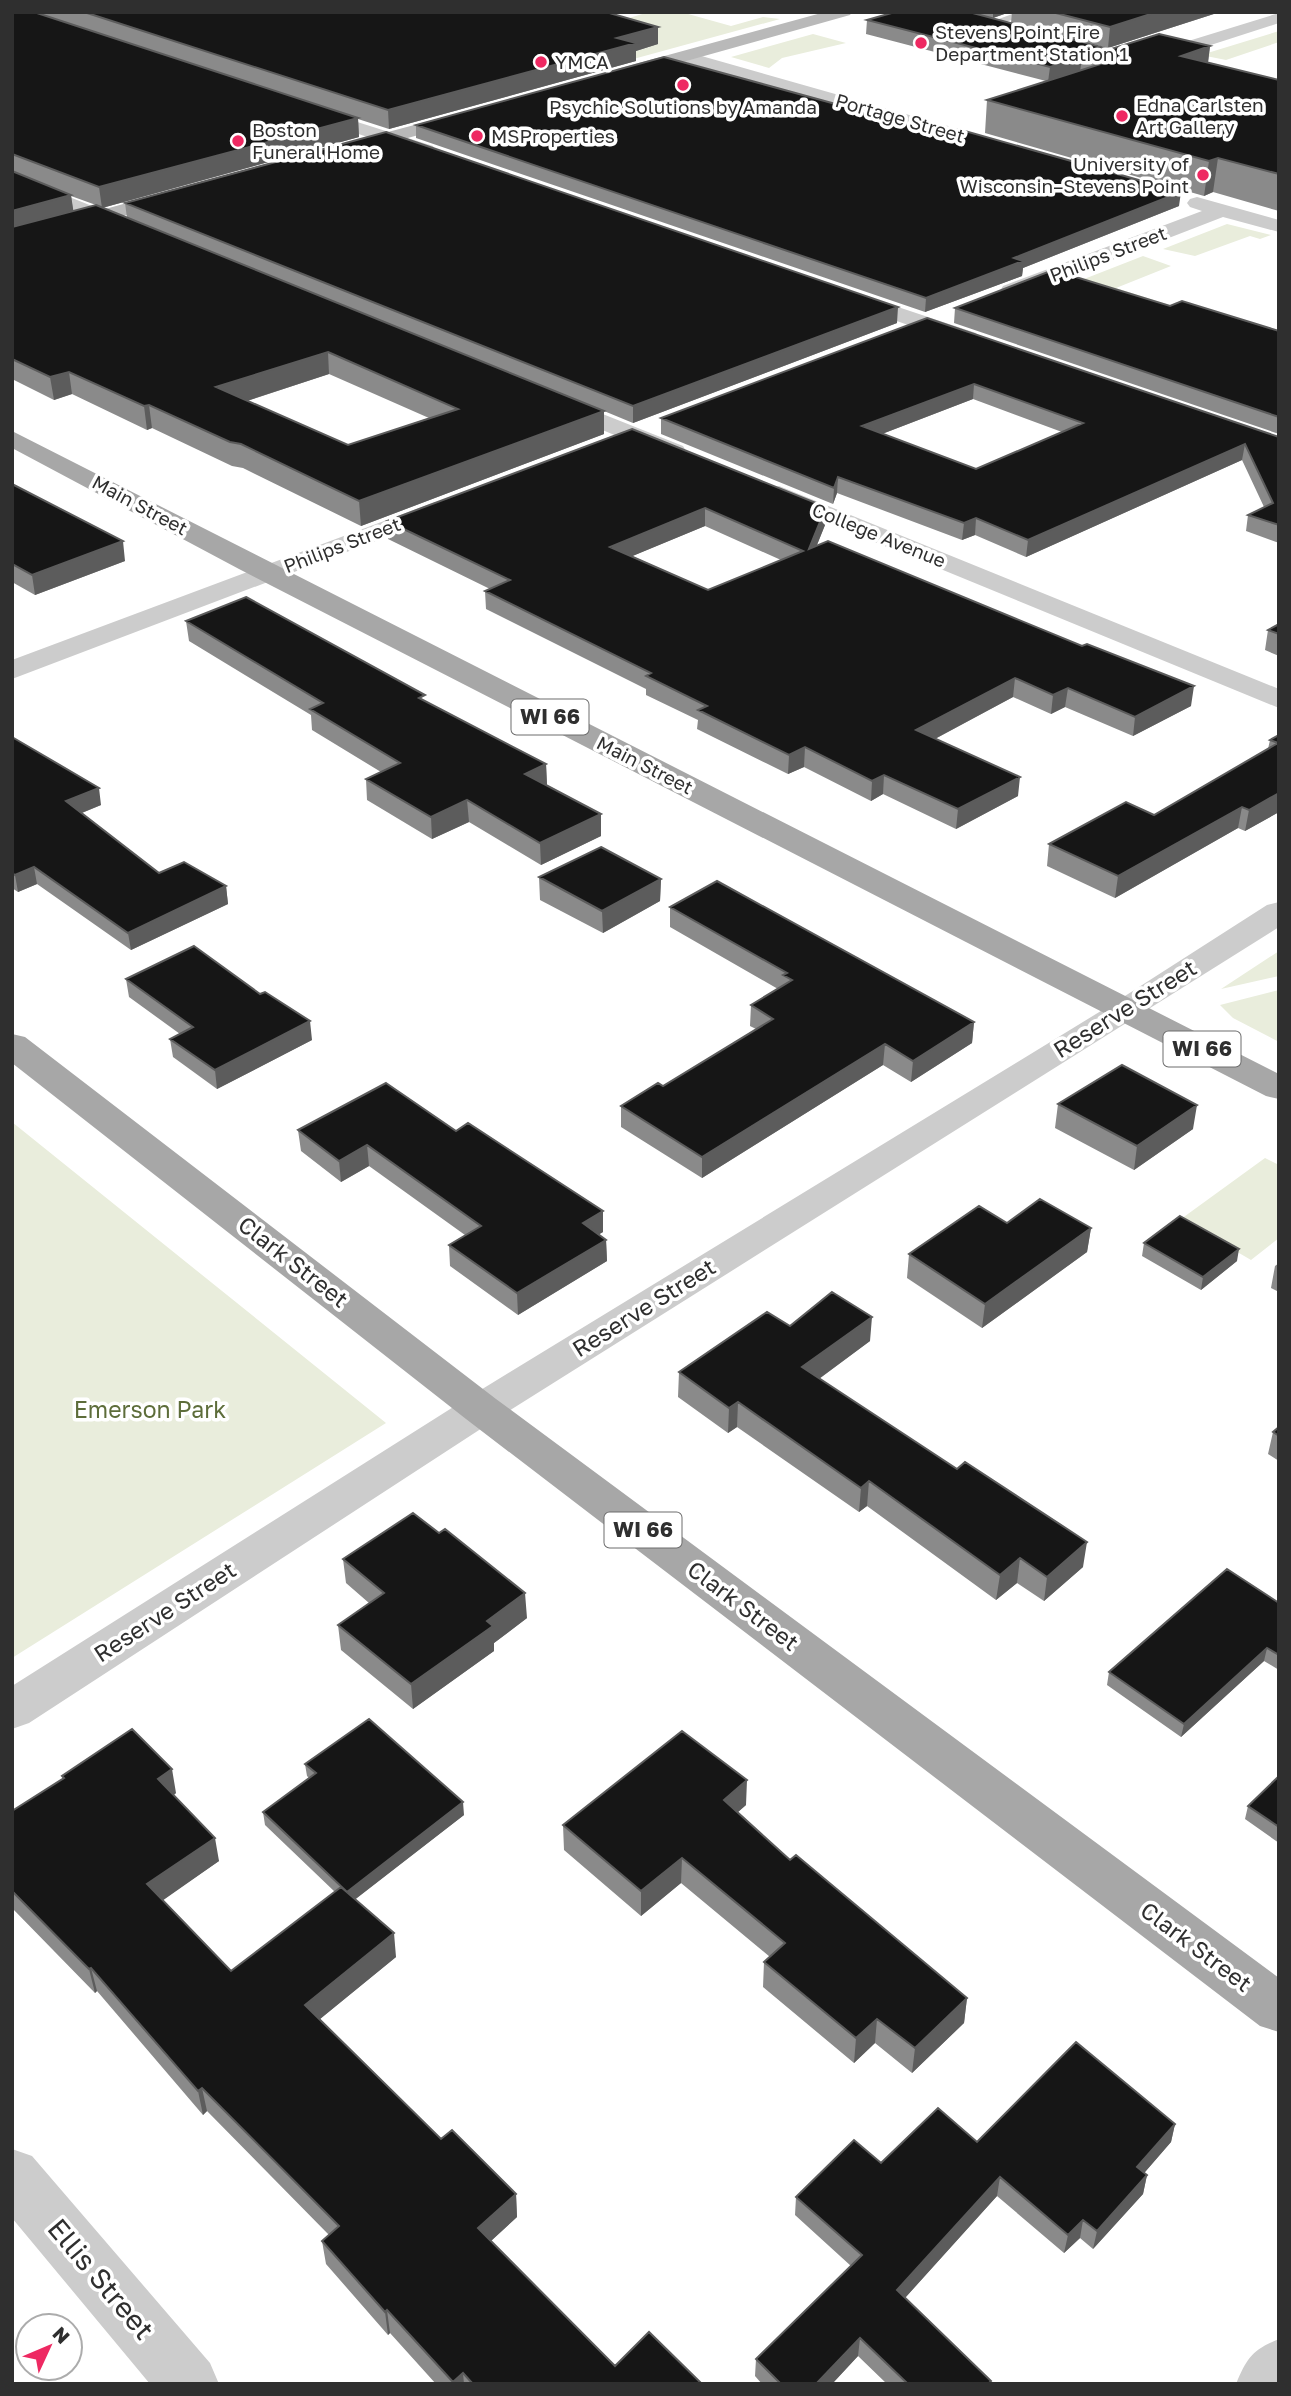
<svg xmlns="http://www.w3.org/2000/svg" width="1291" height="2396" font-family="'Golos Text',sans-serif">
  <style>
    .green { fill: #e9eddc }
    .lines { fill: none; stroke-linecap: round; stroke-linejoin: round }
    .service { fill: #ccc; fill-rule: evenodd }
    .minor { fill: #ccc; fill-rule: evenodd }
    .secondary { fill: #b9b9b9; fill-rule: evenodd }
    .primary { fill: #a7a7a7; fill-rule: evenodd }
    .wall { fill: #8a8a8a; fill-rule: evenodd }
    .shaded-wall { fill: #5c5c5c }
    .building { fill: #161616; stroke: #5c5c5c; stroke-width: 2; fill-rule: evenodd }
    .poi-dot { fill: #ee2962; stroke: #fff; stroke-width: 2.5 }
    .labels { text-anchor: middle; stroke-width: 7; stroke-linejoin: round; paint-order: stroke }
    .far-poi-label { font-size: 19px; fill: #2f2f2f; stroke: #fff; text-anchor: start }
    .far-street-label { font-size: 19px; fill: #2f2f2f; stroke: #fff }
    .shield { fill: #fff; stroke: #6d6d6d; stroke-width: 2 }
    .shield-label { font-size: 21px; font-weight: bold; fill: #2f2f2f }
    .street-label { font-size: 23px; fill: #2f2f2f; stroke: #fff }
    .park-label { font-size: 23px; fill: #5d6d3a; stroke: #fff }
    .near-street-label { font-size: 28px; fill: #2f2f2f; stroke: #fff }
  </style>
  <rect width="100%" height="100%" fill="#fff"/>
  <!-- green -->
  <path class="green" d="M649,12H681L731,26L763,17L780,19L564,78L618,56L650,47L599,27Z
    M1279,31V42L1226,60L1201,55Z
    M813,34L846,43L782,58L769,68L731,57Z
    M1227,224L1271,235L1260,239L1250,236L1195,256L1163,249Z
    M1143,256L1171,266L1116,288L1279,340L1079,281Z
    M1279,951V976L1221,989Z
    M1279,990V1042L1233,1018L1220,1005Z
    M12,1122L386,1423L12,1658Z
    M1265,1158L1279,1165V1238L1251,1260L1181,1219Z"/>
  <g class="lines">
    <!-- service -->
    <path class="service" d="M1018,12H1035L988,28L982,25Z"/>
    <!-- minor -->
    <path class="minor" d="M1279,13V23L1155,63L1149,64L1140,59L1143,55Z
      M684,51L1008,143L1010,147L1001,153L994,151L678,60L675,56Z
      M310,107L433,146L435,150L426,156L419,154L304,116L301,112Z
      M12,174L137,224L140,228L137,232H123L12,187Z
      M1197,197L1279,220V232L1223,217L1019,296H1003L1000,291L1003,286L1202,211L1190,207L1187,203L1190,199Z
      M850,291L976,333L979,338L976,343H960L842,302L839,297L842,292Z
      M555,395L683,446L686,451L683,456L674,458L665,456L547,407L543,402L547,397Z
      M779,486L1279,689V708L770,499L766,494L770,489Z
      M435,502L444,505L448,510L444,515L12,679V660Z
      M1279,902V927L496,1419L29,1723L12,1729V1686L466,1399L1114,1003L1267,905Z
      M12,2149L32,2156L210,2363L219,2384H150L12,2218Z
      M1279,2339V2384H1236C1247,2358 1252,2350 1279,2339Z"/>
    <!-- secondary -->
    <path class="secondary" d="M825,12H852L850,15L629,77L623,78L614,73L617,69Z
      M467,111L473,112L476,116L473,120L346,155L337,149L339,145Z
      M177,189L184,191L187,195L184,199L12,247V235Z"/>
    <!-- primary -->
    <path class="primary" d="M12,431L1279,1074V1099L1266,1096L239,569L12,448Z
      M12,1034L25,1037L496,1399L1279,1978V2032L1260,2026L466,1419L12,1063Z"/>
  </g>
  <!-- wall -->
  <path class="wall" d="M12,12H606L658,27V44L636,51V61L389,129L358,119L359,137L102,208L127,218L125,203L897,323L633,423L604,411V434L361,526L243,468L232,466L152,428L147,430L72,394L54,400L12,379ZM71,196L96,205L73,211ZM329,374L429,418L348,445L247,401Z
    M895,12H1010L993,18L1109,49L1210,46L1208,63L1279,80V211L1213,192L1204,196L985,133L987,100L1046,81L866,34L867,20Z
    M1012,12H1220L1108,48L1011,23Z
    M416,125L1179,206L1023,268L1022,276L925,312L416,138Z
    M1170,306L1279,331V434L954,323L955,308Z
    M927,318L1279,437V543L1246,531L1248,515L1264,507L1242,460L1026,557L975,535L962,540L837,493L833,504L661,434V418ZM973,399L1062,432L976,469L882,434Z
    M632,429L826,507L825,525L817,545L1191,706L1133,736L1065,707L1051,714L1013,697L935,739L1018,796L956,829L883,794L871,801L804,767L788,774L697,729L698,720L646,695V689L486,609L485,591L490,589L388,539L387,521ZM705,526L781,560L708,590L632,556Z
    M12,484L125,561L35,595L12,582Z
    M186,621L425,701L546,764L547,785L601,814V836L541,865L469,822L432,839L367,800L366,779L381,772L312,730L311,715L189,641Z
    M1279,624V656L1265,650L1268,630Z
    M1279,735V812L1245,831L1238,828L1115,898L1047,866L1049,844L1154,815L1268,749L1270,740Z
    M12,737L101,805L82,813L159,873L226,886L228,904L131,950L37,884L18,892L12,888Z
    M539,877L661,879L660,901L603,933L540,900Z
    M670,907L974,1022L972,1043L911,1082L883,1065L702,1178L621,1127V1106L663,1086L756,1029L750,1026L751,1005L778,989L670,927Z
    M126,979L312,1040L217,1089L173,1057L170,1039L180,1034L129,997Z
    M386,1083L603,1232L599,1234L606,1240L607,1261L518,1315L450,1266L449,1245L465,1235L369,1166L341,1182L301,1151L298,1130Z
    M1058,1104L1193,1129L1134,1170L1055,1128Z
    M1007,1223L1091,1228L1087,1252L982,1328L907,1278L909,1254Z
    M1144,1243L1237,1261L1201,1290L1142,1256Z
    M1279,1263V1292L1271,1288L1275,1266Z
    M790,1326L870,1341L819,1379L1083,1567L1044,1601L1017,1583L996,1600L867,1506L859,1512L737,1427L728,1433L678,1397L679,1372Z
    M1279,1427V1461L1268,1454L1273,1432Z
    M343,1559L527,1618L494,1643V1651L413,1709L341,1650L338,1625L369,1603L346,1583Z
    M1279,1603V1670L1264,1661L1181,1737L1107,1685L1109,1672Z
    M305,1764L464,1815L355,1899L396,1957L320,2019L441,2139L516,2194L517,2217L491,2241L615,2366L702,2384H436L390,2333L388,2335L326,2264L322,2241L329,2235L207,2111L203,2115L97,1991L95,1993L12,1908V1811L63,1779L62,1776L176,1793L174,1795L219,1861L162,1900L231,1971L335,1892L265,1825L263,1812L309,1778L307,1776Z
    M1279,1776V1843L1245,1819L1248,1806Z
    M746,1805L738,1812L790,1860L967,1998L964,2023L912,2073L875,2043L854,2063L763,1987L764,1962L770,1957L681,1883L641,1916L564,1850L563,1825Z
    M1175,2124L1171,2142L1144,2173L1147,2175L1143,2194L1093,2249L1080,2238L1064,2253L997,2196L905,2298L990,2384H887L858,2356L832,2384H762L755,2376L756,2359L851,2266L795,2215L796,2197L881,2163Z"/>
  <!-- shaded-wall -->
  <path class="shaded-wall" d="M993,12H1010L993,18Z
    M1157,12H1220L1108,48L1110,27Z
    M658,27V44L636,51V61L389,129L388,110L617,38Z
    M1210,46L1206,78L1181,56Z
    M1109,49L1104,63L1082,58L1080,72L1048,82L1050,67Z
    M358,118L359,137L102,208L99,187Z
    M1218,158L1213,192L1204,196L1209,161Z
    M1181,192L1179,206L1023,268L1022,276L925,312L926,298L1014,258Z
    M71,195L74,215L12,232V211Z
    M898,307L897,323L633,423V406Z
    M328,352L329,374L219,410L216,387Z
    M69,372L72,394L54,400L50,377Z
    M974,384L973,399L861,442L862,426Z
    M149,405L152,428L147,430L144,406Z
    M604,411V434L361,526L359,501Z
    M1245,444L1242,460L1026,557L1028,540Z
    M838,477L837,493L833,504L834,488Z
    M826,507L825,525L808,567L809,549Z
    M705,508V526L611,565L610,547Z
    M976,518L975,535L962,540L964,523Z
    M123,541L125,561L35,595L32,575Z
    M1015,678L1013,697L914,750L916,730Z
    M1194,686L1191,706L1133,736L1135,717Z
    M1068,688L1065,707L1051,714L1053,695Z
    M805,747L804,767L788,774L789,755Z
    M546,764L547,785L525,774Z
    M884,775L883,794L871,801L872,781Z
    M1020,777L1018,796L956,829L958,809Z
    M99,788L101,805L69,818L66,801Z
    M1279,793V812L1245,831L1249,810Z
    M467,800L469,822L432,839L431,817Z
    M1242,807L1238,828L1115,898L1118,876Z
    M601,814V836L541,865L540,843Z
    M34,867L37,884L18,892L15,875Z
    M661,879L660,901L603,933L602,911Z
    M226,886L228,904L131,950L128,933Z
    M310,1021L312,1040L217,1089L215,1070Z
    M974,1022L972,1043L911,1082L913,1061Z
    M885,1044L883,1065L702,1178V1157Z
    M1197,1105L1193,1129L1134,1170L1137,1146Z
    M367,1145L369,1166L341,1182L339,1161Z
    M603,1211V1232L583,1244V1223Z
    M1091,1228L1087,1252L982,1328L985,1304Z
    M606,1240L607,1261L518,1315L517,1293Z
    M1239,1249L1237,1261L1201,1290L1203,1277Z
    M872,1317L870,1341L801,1392L802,1367Z
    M738,1402L737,1427L728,1433L729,1408Z
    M869,1481L867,1506L859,1512L861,1488Z
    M1087,1542L1083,1567L1044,1601L1047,1577Z
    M1020,1558L1017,1583L996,1600L1000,1575Z
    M525,1593L527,1618L494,1643V1651L413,1709L411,1684L487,1621Z
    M1267,1648L1264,1661L1181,1737L1184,1724Z
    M172,1769L176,1793L162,1803L158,1779Z
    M747,1780L746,1805L723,1825L724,1800Z
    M463,1802L464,1815L348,1905L347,1892Z
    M215,1838L219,1861L152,1908L147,1884Z
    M682,1858L681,1883L641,1916V1891Z
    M394,1933L396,1957L309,2028L305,2005Z
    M91,1968L97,1991L95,1993L89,1969Z
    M967,1998L964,2023L912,2073L915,2048Z
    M877,2019L875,2043L854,2063L856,2038Z
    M202,2088L207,2111L203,2115L198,2091Z
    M1175,2124L1171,2142L1133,2186L1137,2167Z
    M1147,2175L1143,2194L1093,2249L1097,2231Z
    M1000,2177L997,2196L895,2309L897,2290Z
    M516,2194L517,2217L480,2251L478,2228Z
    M1083,2220L1080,2238L1064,2253L1068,2235Z
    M387,2310L390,2333L388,2335L385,2312Z
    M860,2338L858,2356L832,2384H816Z
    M463,2373L464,2384H453V2382Z"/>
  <!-- building -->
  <path class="building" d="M12,12H34L358,118L99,187L12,154Z
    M84,12H606L658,27L617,38L636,43L388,110Z
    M895,12H969L1109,49L1050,67L867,20Z
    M1052,12H1157L1110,27Z
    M1159,34L1210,46L1181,56L1279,80V174L1218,158L1209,161L987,100L1104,63L1082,58Z
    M664,57L945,134L958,129L1181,192L1014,258L1023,261L926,298L416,125Z
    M386,132L898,307L633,406L125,203Z
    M12,171L71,195L12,211Z
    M96,205L604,411L359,501L241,444L230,442L149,405L144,406L69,372L50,377L12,359V227ZM328,352L458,409L348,445L216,387Z
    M1053,270L1170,306L1182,301L1279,331V417L955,308Z
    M927,318L1279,437V525L1248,515L1273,503L1245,444L1028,540L976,518L964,523L838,477L834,488L661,418ZM974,384L1083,423L976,469L862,426Z
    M632,429L826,507L809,549L828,541L1082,646L1087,644L1194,686L1135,717L1068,688L1053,695L1015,678L916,730L1020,777L958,809L884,775L872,781L805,747L789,755L698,710L707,706L646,676L651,673L485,591L510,580L387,521ZM705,508L803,551L708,590L610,547Z
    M12,484L123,541L32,575L12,564Z
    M246,597L425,695L419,698L546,764L525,774L601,814L540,843L467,800L431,817L366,779L400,763L310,709L323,703L186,621Z
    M1279,624V634L1268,630Z
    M1279,735V793L1249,810L1242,807L1118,876L1049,844L1126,802L1154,815L1278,743L1270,740Z
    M12,737L99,788L66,801L159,873L184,862L226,886L128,933L34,867L15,875L12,873Z
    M601,847L661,879L602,911L539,877Z
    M717,881L974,1022L913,1061L885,1044L702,1157L621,1106L658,1083L663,1086L773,1019L751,1005L792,980L783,975L787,973L670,907Z
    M194,946L260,994L265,992L310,1021L215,1070L170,1039L193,1027L126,979Z
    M1122,1065L1197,1105L1137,1146L1058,1104Z
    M386,1083L456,1131L468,1123L603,1211L583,1223L606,1240L517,1293L449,1245L481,1226L367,1145L339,1161L298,1130Z
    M1040,1199L1091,1228L985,1304L909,1254L979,1206L1007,1223Z
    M1180,1216L1239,1249L1203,1277L1144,1243Z
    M832,1292L872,1317L802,1367L957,1469L965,1462L1087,1542L1047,1577L1020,1558L1000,1575L869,1481L861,1488L738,1402L729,1408L679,1372L767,1312L790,1326Z
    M1279,1427V1436L1273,1432Z
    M413,1513L439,1533L445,1529L525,1593L487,1621L493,1626L411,1684L338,1625L384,1593L343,1559Z
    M1227,1569L1279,1603V1655L1267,1648L1184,1724L1109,1672Z
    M369,1719L463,1802L347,1892L263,1812L316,1773L305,1764Z
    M132,1729L172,1769L158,1779L215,1838L147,1884L231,1971L341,1887L394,1933L305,2005L441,2139L452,2130L516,2194L478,2228L615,2366L649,2332L702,2384H473L463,2373L453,2382L387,2310L385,2312L322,2241L339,2226L202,2088L198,2091L91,1968L89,1969L12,1891V1811L64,1778L62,1776Z
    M682,1731L747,1780L724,1800L790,1860L796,1855L967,1998L915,2048L877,2019L856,2038L764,1962L785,1943L682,1858L641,1891L563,1825Z
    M1279,1776V1827L1248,1806Z
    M1076,2042L1175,2124L1137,2167L1147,2175L1097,2231L1083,2220L1068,2235L1000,2177L897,2290L991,2381L988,2384H908L860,2338L816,2384H781L756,2359L862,2255L796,2197L854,2140L881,2163L938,2108L977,2142Z"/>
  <!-- markers -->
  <g class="poi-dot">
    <circle cx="921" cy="43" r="7"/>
    <circle cx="541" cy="62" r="7"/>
    <circle cx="683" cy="85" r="7"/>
    <circle cx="1122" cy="116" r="7"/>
    <circle cx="477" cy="136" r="7"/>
    <circle cx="238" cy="141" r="7"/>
    <circle cx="1203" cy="175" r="7"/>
  </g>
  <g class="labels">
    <!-- far-poi labels -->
    <g class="far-poi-label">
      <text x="935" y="39">Stevens Point Fire<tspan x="935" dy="22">Department Station 1</tspan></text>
      <text x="555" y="69">YMCA</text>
      <text x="1136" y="112">Edna Carlsten<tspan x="1136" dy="22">Art Gallery</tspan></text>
      <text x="683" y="114" text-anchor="middle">Psychic Solutions by Amanda</text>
      <text x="252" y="137">Boston<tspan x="252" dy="22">Funeral Home</tspan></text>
      <text x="491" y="143">MSProperties</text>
      <text x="1189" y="171" text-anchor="end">University of<tspan x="1189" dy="22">Wisconsin–Stevens Point</tspan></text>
    </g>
    <!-- far-street labels -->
    <g class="far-street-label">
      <text transform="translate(900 118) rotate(16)" y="7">Portage Street</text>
      <text transform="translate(1108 254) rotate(-21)" y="7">Philips Street</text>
      <text transform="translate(140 505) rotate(28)" y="7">Main Street</text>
      <text transform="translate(879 535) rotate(22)" y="7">College Avenue</text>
      <text transform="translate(342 545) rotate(-21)" y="7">Philips Street</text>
      <text transform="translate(645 765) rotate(27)" y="7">Main Street</text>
    </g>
    <!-- shield labels -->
    <g class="shield">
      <rect x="511.5" y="699.5" width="77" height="35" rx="5"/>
      <rect x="1163.5" y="1031.5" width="77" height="35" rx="5"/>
      <rect x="604.5" y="1512.5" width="77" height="35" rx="5"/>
    </g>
    <g class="shield-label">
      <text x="550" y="724">WI 66</text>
      <text x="1202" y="1056">WI 66</text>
      <text x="643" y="1537">WI 66</text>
    </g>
    <!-- street labels -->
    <g class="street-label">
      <text transform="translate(1125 1009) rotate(-32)" y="8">Reserve Street</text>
      <text transform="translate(293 1262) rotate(38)" y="8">Clark Street</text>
      <text transform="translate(644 1308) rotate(-32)" y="8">Reserve Street</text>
      <text transform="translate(743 1606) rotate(37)" y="8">Clark Street</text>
      <text transform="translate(165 1612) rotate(-33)" y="8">Reserve Street</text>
      <text transform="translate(1196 1947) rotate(37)" y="8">Clark Street</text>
    </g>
    <!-- park labels -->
    <g class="park-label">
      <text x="150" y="1418">Emerson Park</text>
    </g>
    <!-- near-street labels -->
    <g class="near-street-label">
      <text transform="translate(101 2279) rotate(50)" y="10">Ellis Street</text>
    </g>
  </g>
  <!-- border -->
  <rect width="1291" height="2396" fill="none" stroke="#2f2f2f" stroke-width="28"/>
  <!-- north arrow -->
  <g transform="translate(49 2347) rotate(46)"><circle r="33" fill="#ffffff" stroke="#acacac" stroke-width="2"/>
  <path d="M0-5L12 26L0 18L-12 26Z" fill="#ee2962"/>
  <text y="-10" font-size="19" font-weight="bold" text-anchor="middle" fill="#2f2f2f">N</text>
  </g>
</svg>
